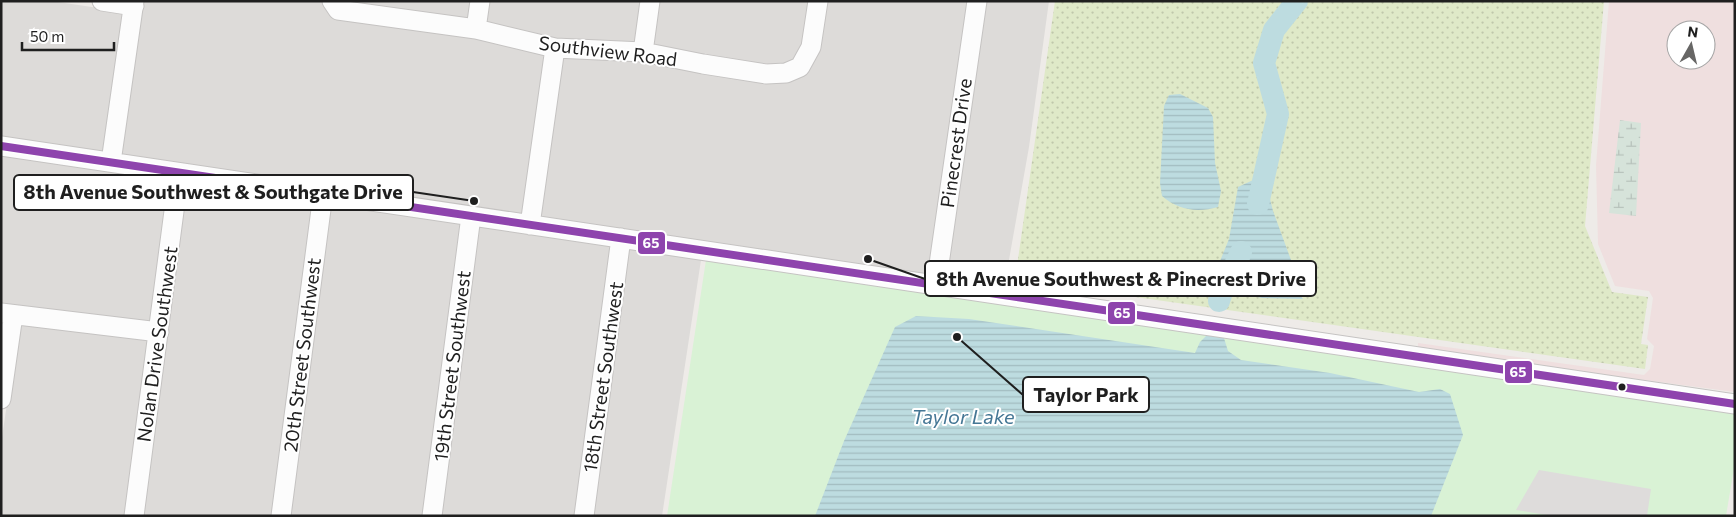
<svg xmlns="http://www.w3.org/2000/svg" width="1736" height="517" font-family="Commissioner,sans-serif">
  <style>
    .residential { fill: #dddbd9 }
    .commercial { fill: #efdfdf; fill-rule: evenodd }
    .grass { fill: url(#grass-dots) }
    .wetland { fill: url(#wetland-marsh) }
    .park { fill: #d9f2d5 }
    .parking { fill: #dedcdb }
    .water { fill: url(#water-rules) }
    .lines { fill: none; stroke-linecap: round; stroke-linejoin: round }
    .river { stroke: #bddce0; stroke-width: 22 }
    .minor-casing { stroke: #c5c3c2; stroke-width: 21 }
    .minor { stroke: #fcfcfc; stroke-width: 19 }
    .bus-1-casing { stroke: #fff; stroke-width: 11 }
    .bus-1 { stroke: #8e44ad; stroke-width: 8 }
    .bus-dot { fill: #1f1f1f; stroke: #fff; stroke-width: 2 }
    .labels { text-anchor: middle; stroke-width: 4; stroke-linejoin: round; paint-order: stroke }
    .street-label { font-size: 19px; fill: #1f1f1f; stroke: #fff }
    .water-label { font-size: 20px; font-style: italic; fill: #457795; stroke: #fff }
    .leader { fill: none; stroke: #1f1f1f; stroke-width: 2 }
    .callout-dot { fill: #1f1f1f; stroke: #fff; stroke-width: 2 }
    .callout { fill: #fff; stroke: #1f1f1f; stroke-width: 2 }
    .callout-label { font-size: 20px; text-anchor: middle; font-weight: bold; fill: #1f1f1f }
    .line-badge { stroke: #fff; stroke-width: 2 }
    .badge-label { font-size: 14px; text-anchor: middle; font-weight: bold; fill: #fff }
  </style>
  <defs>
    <pattern id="grass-dots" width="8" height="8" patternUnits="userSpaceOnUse" patternTransform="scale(1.25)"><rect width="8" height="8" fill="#dfe9c8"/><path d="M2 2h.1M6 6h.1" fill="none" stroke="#bfc7ab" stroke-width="1.8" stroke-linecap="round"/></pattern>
    <pattern id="wetland-marsh" width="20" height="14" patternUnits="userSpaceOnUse" patternTransform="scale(1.25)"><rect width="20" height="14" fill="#d6e3da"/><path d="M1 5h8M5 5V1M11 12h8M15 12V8" fill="none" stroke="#b7c2bb"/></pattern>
    <pattern id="water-rules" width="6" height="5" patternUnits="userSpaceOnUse" patternTransform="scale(1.25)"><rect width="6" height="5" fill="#bddce0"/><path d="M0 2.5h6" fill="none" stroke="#a2bcc0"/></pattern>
  </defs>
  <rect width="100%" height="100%" fill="#eeebe8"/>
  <!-- residential -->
  <path class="residential" d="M1,1H51L126,12L106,154L1,139Z
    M141,1H324L547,53L524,217L118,156Z
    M340,1H473L470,21Z
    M486,1H644L638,44L556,41L483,23Z
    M657,1H811L805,44L796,62L785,66H767L651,46Z
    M824,1H970L930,277L537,219L560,55L642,59L802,77Z
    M983,1H1049L1029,147L1004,288L943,279Z
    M1,153L172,179L154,325L1,306Z
    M185,181L316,200L275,516H140Z
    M329,202L464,222L426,516H288Z
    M477,224L614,245L578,516H439Z
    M627,246L703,258L701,260L662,516H591Z
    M19,323L152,339L127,516H1V444Z"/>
  <!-- commercial -->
  <path class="commercial" d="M1609,1H1735V392L1418,350V343L1644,375L1650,369L1654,346L1647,339L1653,298L1649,291L1615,286L1598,244L1596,165ZM1676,30H1706V60H1676Z"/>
  <!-- grass -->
  <path class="grass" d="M1055,1H1604L1585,226L1612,292L1648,297L1641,344L1648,345L1645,369L1015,280Z"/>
  <!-- wetland -->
  <path class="wetland" d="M1620,120L1641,123L1636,216L1609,213Z"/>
  <!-- park -->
  <path class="park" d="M706,260L1735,413V462L1726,516H667Z"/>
  <!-- parking -->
  <path class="parking" d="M1539,470L1651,489L1647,516H1553L1516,510Z"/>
  <!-- water -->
  <path class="water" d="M1180,94L1208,108L1213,117L1215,163L1221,191L1218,207C1197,213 1178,210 1162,196L1160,183L1164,106L1169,95Z
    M1264,175L1273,211L1291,260L1288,280L1303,299L1262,298L1234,292L1232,284L1218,266L1229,239L1238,187Z
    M916,316L969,319L1195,353L1200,342L1209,333L1223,335L1228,351L1241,360L1330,373L1419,392L1440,389L1450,394L1463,435L1431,516H815L844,441L895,327Z"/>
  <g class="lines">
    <!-- river -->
    <path class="river" d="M1258,204L1278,114L1264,63L1274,30L1297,1
      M1219,301C1224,283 1234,269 1241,252"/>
    <!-- minor casing -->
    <g class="minor-casing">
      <path id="minor" d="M102,1L134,6
        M332,1L338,10L476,29L555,48L643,52L703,64L766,74L786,73L800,67L811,47L818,1
        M476,29L480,1
        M643,52L650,1
        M1,146L1735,404
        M111,162L134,1
        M530,225L555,48
        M936,285L977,1
        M1,313L159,332
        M1,399L13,315
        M134,516L179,173
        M281,516L323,194
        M432,516L471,216
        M584,516L621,238"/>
    </g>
    <!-- minor -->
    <use href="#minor" class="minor"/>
    <!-- bus-1 casing -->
    <g class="bus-1-casing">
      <path id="bus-1" d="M1,146L1735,404"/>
    </g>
    <!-- bus-1 -->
    <use href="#bus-1" class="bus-1"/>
  </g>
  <!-- markers -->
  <circle class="bus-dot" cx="1622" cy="387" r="4.5"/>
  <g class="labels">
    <!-- street labels -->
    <g class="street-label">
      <text transform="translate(608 51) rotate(7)" y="7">Southview Road</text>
      <text transform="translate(956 143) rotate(-82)" y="7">Pinecrest Drive</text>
      <text transform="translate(157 344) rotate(-82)" y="7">Nolan Drive Southwest</text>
      <text transform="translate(302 355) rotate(-83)" y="7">20th Street Southwest</text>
      <text transform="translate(452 366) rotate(-83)" y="7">19th Street Southwest</text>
      <text transform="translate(603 377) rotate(-82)" y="7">18th Street Southwest</text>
    </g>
    <!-- water labels -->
    <g class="water-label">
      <text x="963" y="424">Taylor Lake</text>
    </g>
  </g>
  <!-- callouts -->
  <path class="leader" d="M474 201L413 192M868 259L925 279M957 337L1023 395"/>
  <g class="callout-dot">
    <circle cx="474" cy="201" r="5"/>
    <circle cx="868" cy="259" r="5"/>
    <circle cx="957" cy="337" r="5"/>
  </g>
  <g class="callout">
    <rect x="14" y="175" width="399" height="35" rx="5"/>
    <rect x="925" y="261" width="391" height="35" rx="5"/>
    <rect x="1023" y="377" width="126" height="35" rx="5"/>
  </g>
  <g class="callout-label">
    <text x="213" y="199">8th Avenue Southwest &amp; Southgate Drive</text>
    <text x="1121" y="286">8th Avenue Southwest &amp; Pinecrest Drive</text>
    <text x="1086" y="402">Taylor Park</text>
  </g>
  <g class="line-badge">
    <rect x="637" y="231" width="29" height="24" rx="5" fill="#8e44ad"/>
    <rect x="1107" y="301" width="29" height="24" rx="5" fill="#8e44ad"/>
    <rect x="1504" y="360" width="29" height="24" rx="5" fill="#8e44ad"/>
  </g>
  <g class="badge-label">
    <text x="651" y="248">65</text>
    <text x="1122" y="318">65</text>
    <text x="1518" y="377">65</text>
  </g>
  <!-- border -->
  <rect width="1736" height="517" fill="none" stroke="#1f1f1f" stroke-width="5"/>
  <!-- north arrow -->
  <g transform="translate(1691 45) rotate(8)"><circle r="24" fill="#ffffff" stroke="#a5a5a5"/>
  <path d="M0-4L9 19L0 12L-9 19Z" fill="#676665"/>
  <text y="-8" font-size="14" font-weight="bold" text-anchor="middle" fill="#1f1f1f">N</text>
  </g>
  <!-- scale -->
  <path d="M22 42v8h92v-8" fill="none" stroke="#1f1f1f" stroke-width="2.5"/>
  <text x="30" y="42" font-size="15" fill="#1f1f1f" stroke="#ffffff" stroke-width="4" paint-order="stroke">50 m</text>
</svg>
